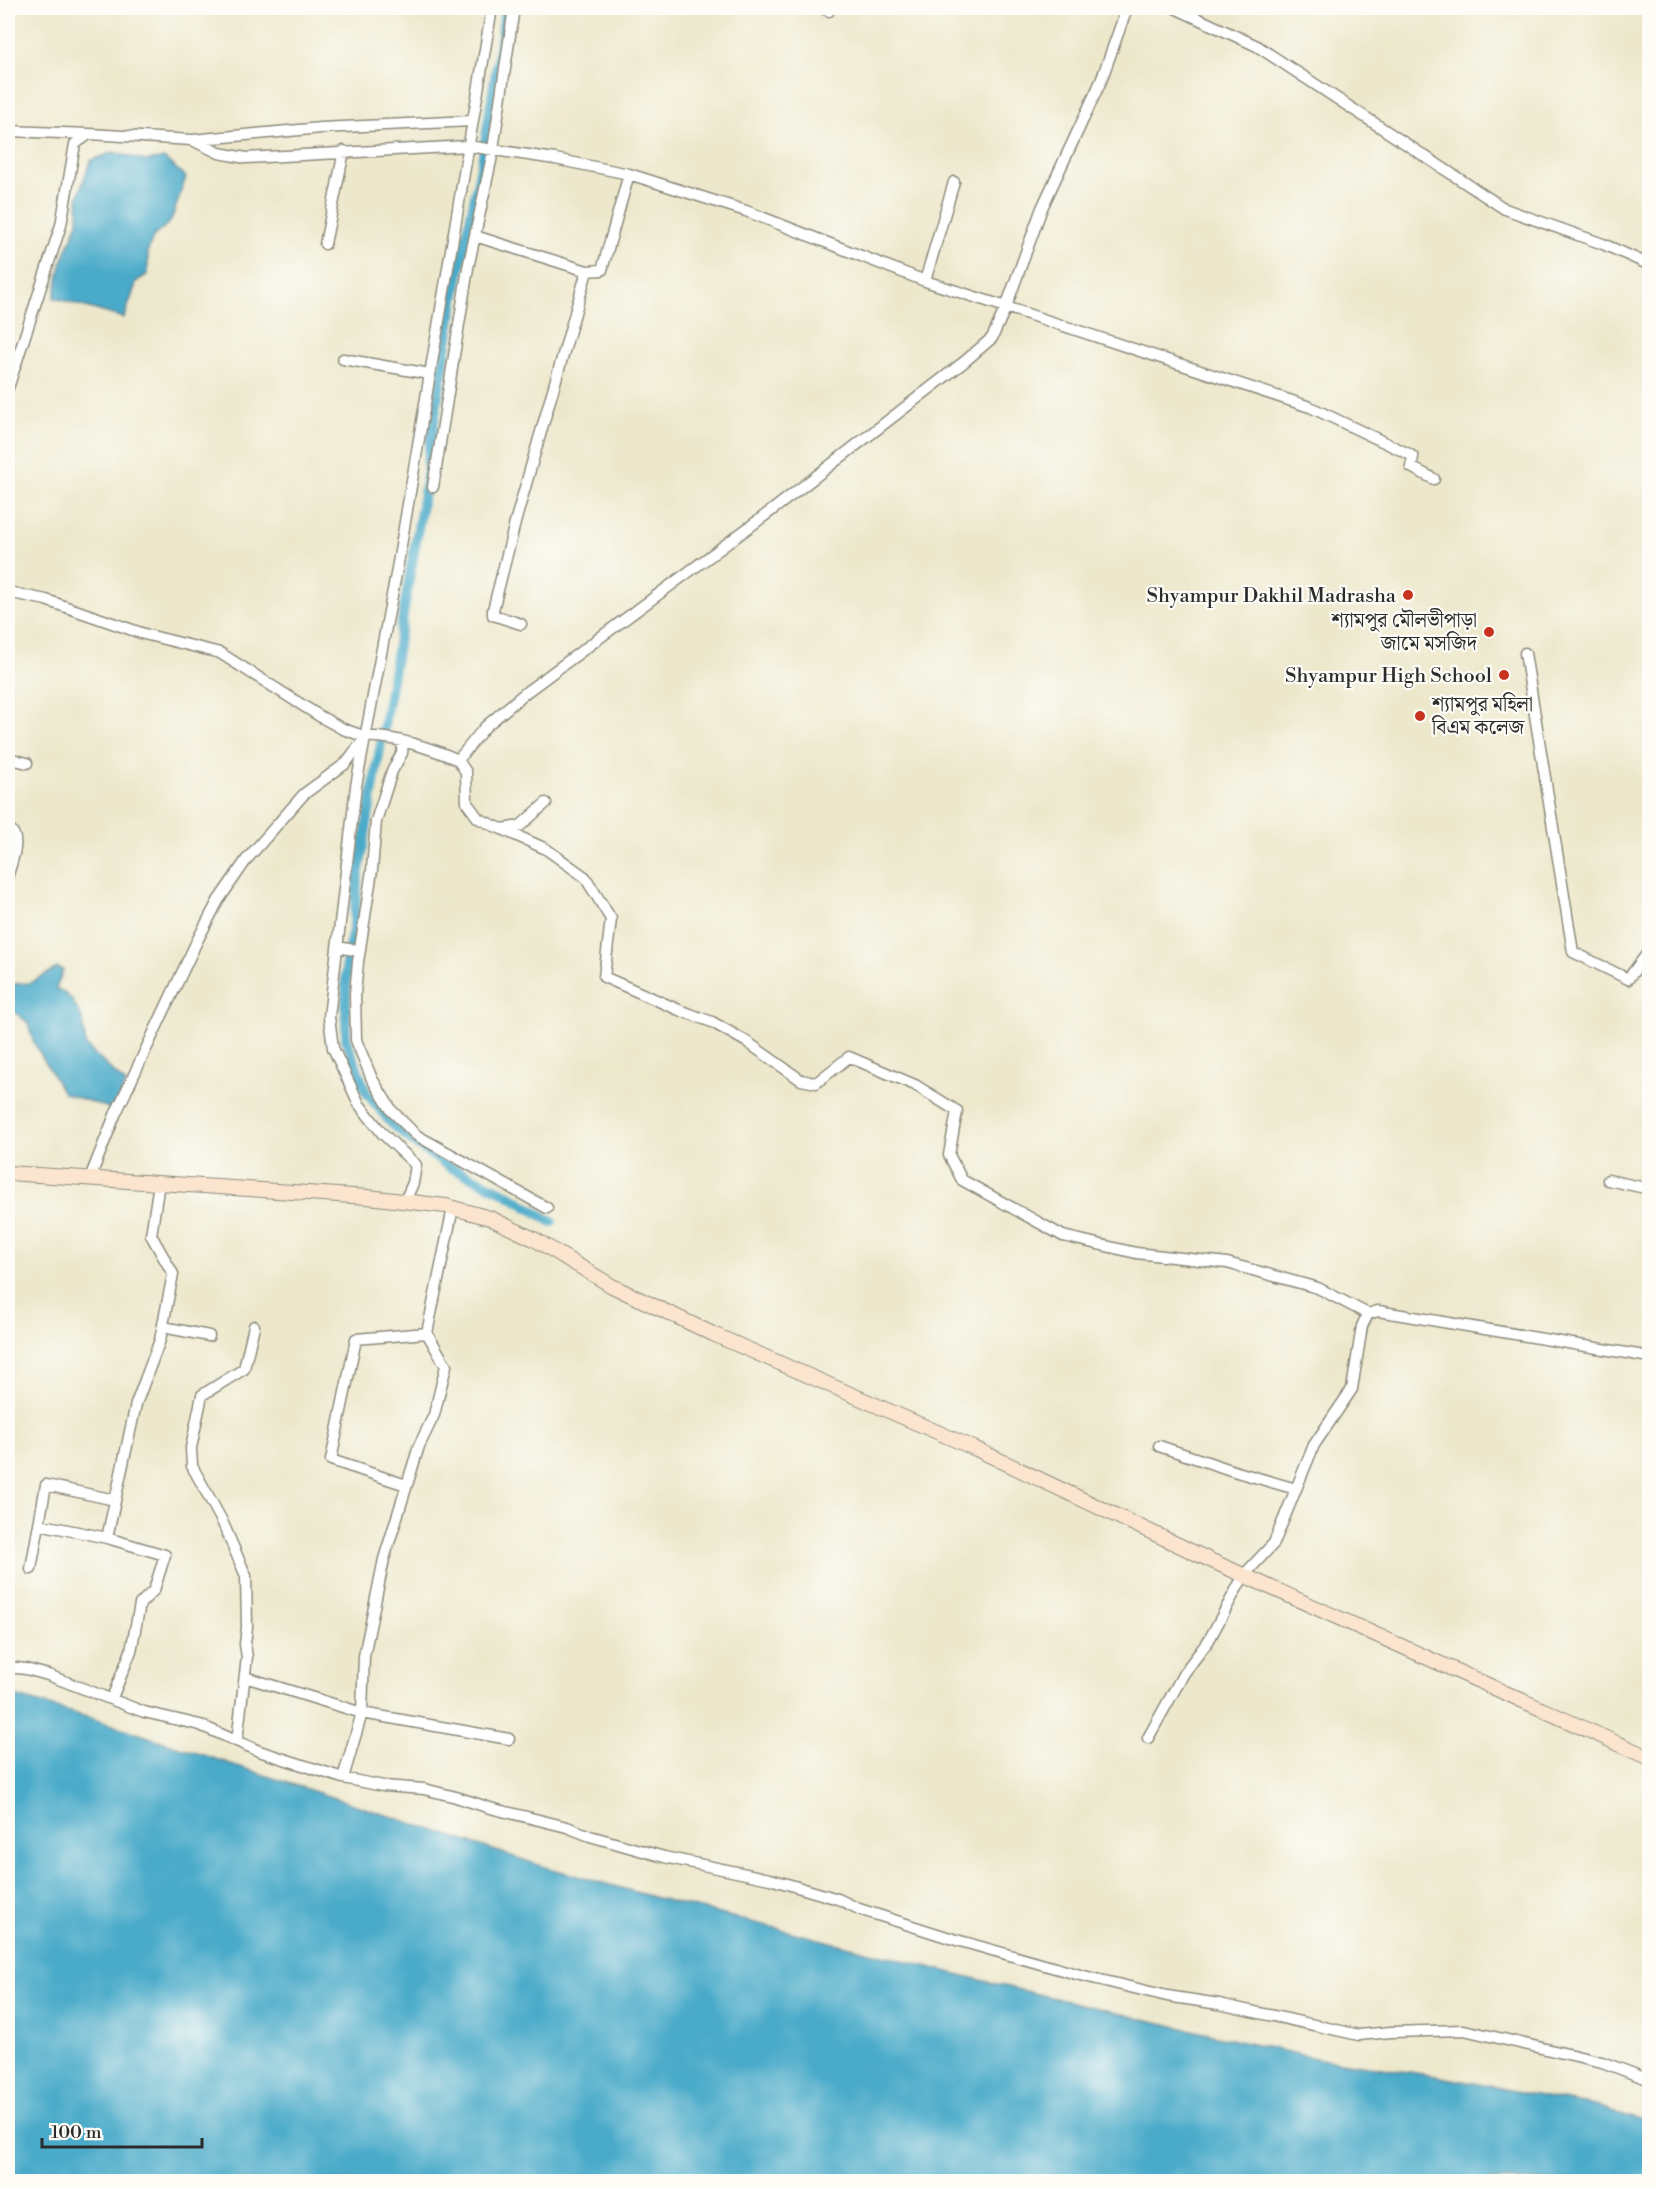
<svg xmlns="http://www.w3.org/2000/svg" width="1657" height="2189" font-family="'Libre Bodoni','Noto Serif Bengali',serif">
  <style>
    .water { fill: #49aac9; stroke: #3a6a7a; stroke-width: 1.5 }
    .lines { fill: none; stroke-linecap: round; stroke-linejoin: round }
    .canal { stroke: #49aac9; stroke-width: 10 }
    .street-casing { stroke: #8c8a7c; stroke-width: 13 }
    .secondary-casing { stroke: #8c8a7c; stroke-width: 16 }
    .street { stroke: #fff; stroke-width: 10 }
    .secondary { stroke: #fbe5cf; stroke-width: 14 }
    .poi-dot { fill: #c8321e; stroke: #fdfcf7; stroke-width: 2 }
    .labels { text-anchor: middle; stroke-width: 4.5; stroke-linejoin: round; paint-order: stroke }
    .poi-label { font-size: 20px; fill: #2b2b2b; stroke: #fdfcf7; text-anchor: end }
  </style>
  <rect width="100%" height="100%" fill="#fdfcf7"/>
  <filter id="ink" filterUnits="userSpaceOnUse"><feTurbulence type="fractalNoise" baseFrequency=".0167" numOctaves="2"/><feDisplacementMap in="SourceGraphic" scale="12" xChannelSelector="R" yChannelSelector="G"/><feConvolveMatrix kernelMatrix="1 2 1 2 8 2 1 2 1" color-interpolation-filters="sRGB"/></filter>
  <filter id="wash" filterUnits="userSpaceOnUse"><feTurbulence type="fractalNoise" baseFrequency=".008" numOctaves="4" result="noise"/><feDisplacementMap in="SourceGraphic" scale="24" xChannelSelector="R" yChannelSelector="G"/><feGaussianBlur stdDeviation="1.35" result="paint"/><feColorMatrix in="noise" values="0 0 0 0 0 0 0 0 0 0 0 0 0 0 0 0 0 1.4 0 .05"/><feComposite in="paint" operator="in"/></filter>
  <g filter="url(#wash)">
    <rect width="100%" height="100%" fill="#ede8cc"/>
    <!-- water -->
    <path class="water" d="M113,152L146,161L164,158L186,177L171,221L153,237L148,251V274L137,281L124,318L54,298L61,264L78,222V197L90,161Z
      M57,968L63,970L56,989L62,991L72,1000L82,1018L86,1046L126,1084L112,1110L106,1107L63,1093L33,1041L28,1023L8,1007V984L30,983Z
      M8,1694L94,1719L542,1866L657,1898L1016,1989L1234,2040L1320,2059L1436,2076L1599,2107L1649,2123V2181H8Z"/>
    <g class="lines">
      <!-- canal -->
      <path class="canal" d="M430,459L357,882L354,924L346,964V1040L366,1092L390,1122L417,1145L450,1167L505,1193L552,1222
        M427,465L456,288L482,162L506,8"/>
    </g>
  </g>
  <g filter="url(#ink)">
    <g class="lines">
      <!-- street casing -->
      <g class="street-casing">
        <path id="street" d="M822,8L829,11
          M1175,8L1257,46L1505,209L1603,244L1650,265
          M8,131L89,134
          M192,140L321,128L472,121
          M954,182L925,281L1006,307L1042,208L1101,81L1127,8
          M475,236L587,271L602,270L629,174
          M325,244L344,151
          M343,359L430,374
          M8,388L61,225L75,144L89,134L192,140L219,153L246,158L468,146L555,159L629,174L746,211L925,281
          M433,487L468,268L492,156L514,8
          M8,592L46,600L144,634L220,653L321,717L343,729L366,737
          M521,624L493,615V610L516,519L587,271
          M1525,653L1573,952L1628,979L1650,950
          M403,742L402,753L392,771L376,821L372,870L358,962L355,994L356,1040L372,1079L392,1111L416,1135L547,1208
          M8,758L27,763
          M458,760L466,772L467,803L478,818L492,825L502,829L520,826L546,803
          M8,828C23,837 11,862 8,875
          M502,829L546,849L585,877L611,919L604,977L679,1010L712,1022L747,1042L801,1080L816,1083L849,1057L915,1085L957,1111L949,1155L962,1180L1063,1236L1136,1253L1227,1263L1318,1288L1368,1314
          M337,947L360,951
          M90,1178L115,1115L197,941L218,901L247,859L304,794L345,764L366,737C391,735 434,749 458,760L485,727L525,693L771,511L964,362L992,338L1006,307L1310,407L1409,454L1413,457L1411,467L1434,479
          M1608,1180L1650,1189
          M405,1201L413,1183L416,1165L382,1133L359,1104L333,1048L329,1017L356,786L397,569L492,8
          M453,1208L427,1333L446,1366L434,1415L419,1446L384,1559L364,1656L362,1713L509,1739
          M163,1327L209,1336
          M1159,1446L1237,1472L1296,1489
          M406,1485L331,1460L356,1339L427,1333
          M39,1524L46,1485L115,1500
          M31,1569L39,1524L107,1538
          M8,1667L26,1669L48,1675L144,1712L200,1725L259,1751L343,1778L383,1786L424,1789L456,1797L490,1808L567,1827L590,1836L664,1857L770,1879L838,1899L859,1909L953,1939L1080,1975L1167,1996L1219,2004L1359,2035L1391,2032L1464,2030L1602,2062L1650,2080
          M245,1677L362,1713L343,1778
          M112,1698L131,1651L140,1604L154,1590L165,1555L107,1538L136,1404L160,1340L173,1274L151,1235L159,1183
          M1148,1738L1184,1673L1209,1640L1244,1575L1274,1543L1314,1445L1352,1389L1362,1326L1368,1314L1378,1311L1650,1357
          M237,1741L247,1657L245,1644L247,1627L246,1576L222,1521L192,1466L191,1448L202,1395L244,1369L254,1326"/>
      </g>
      <!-- secondary casing -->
      <g class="secondary-casing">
        <path id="secondary" d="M8,1173L368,1197L446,1206L490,1218L536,1240L612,1286L713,1334L976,1449L1212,1561L1650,1758"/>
      </g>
      <!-- street -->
      <use href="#street" class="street"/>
      <!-- secondary -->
      <use href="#secondary" class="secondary"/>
    </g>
  </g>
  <!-- markers -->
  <g class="poi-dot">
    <circle cx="1408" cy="595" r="6"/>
    <circle cx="1489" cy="632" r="6"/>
    <circle cx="1504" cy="675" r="6"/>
    <circle cx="1420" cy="716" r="6"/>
  </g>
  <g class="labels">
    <!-- poi labels -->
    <g class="poi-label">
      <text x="1396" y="602">Shyampur Dakhil Madrasha</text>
      <text x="1477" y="627">শ্যামপুর মৌলভীপাড়া<tspan x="1477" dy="23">জামে মসজিদ</tspan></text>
      <text x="1492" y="682">Shyampur High School</text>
      <text x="1432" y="711" text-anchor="start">শ্যামপুর মহিলা<tspan x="1432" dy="23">বিএম কলেজ</tspan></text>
    </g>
  </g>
  <!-- margin -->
  <rect width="1657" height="2189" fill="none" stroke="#fdfcf7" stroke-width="30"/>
  <!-- scale -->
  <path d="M42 2138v9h160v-9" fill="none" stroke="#2b2b2b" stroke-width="3"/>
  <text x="51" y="2138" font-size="18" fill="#2b2b2b" stroke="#fdfcf7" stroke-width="4.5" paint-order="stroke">100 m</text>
</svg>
